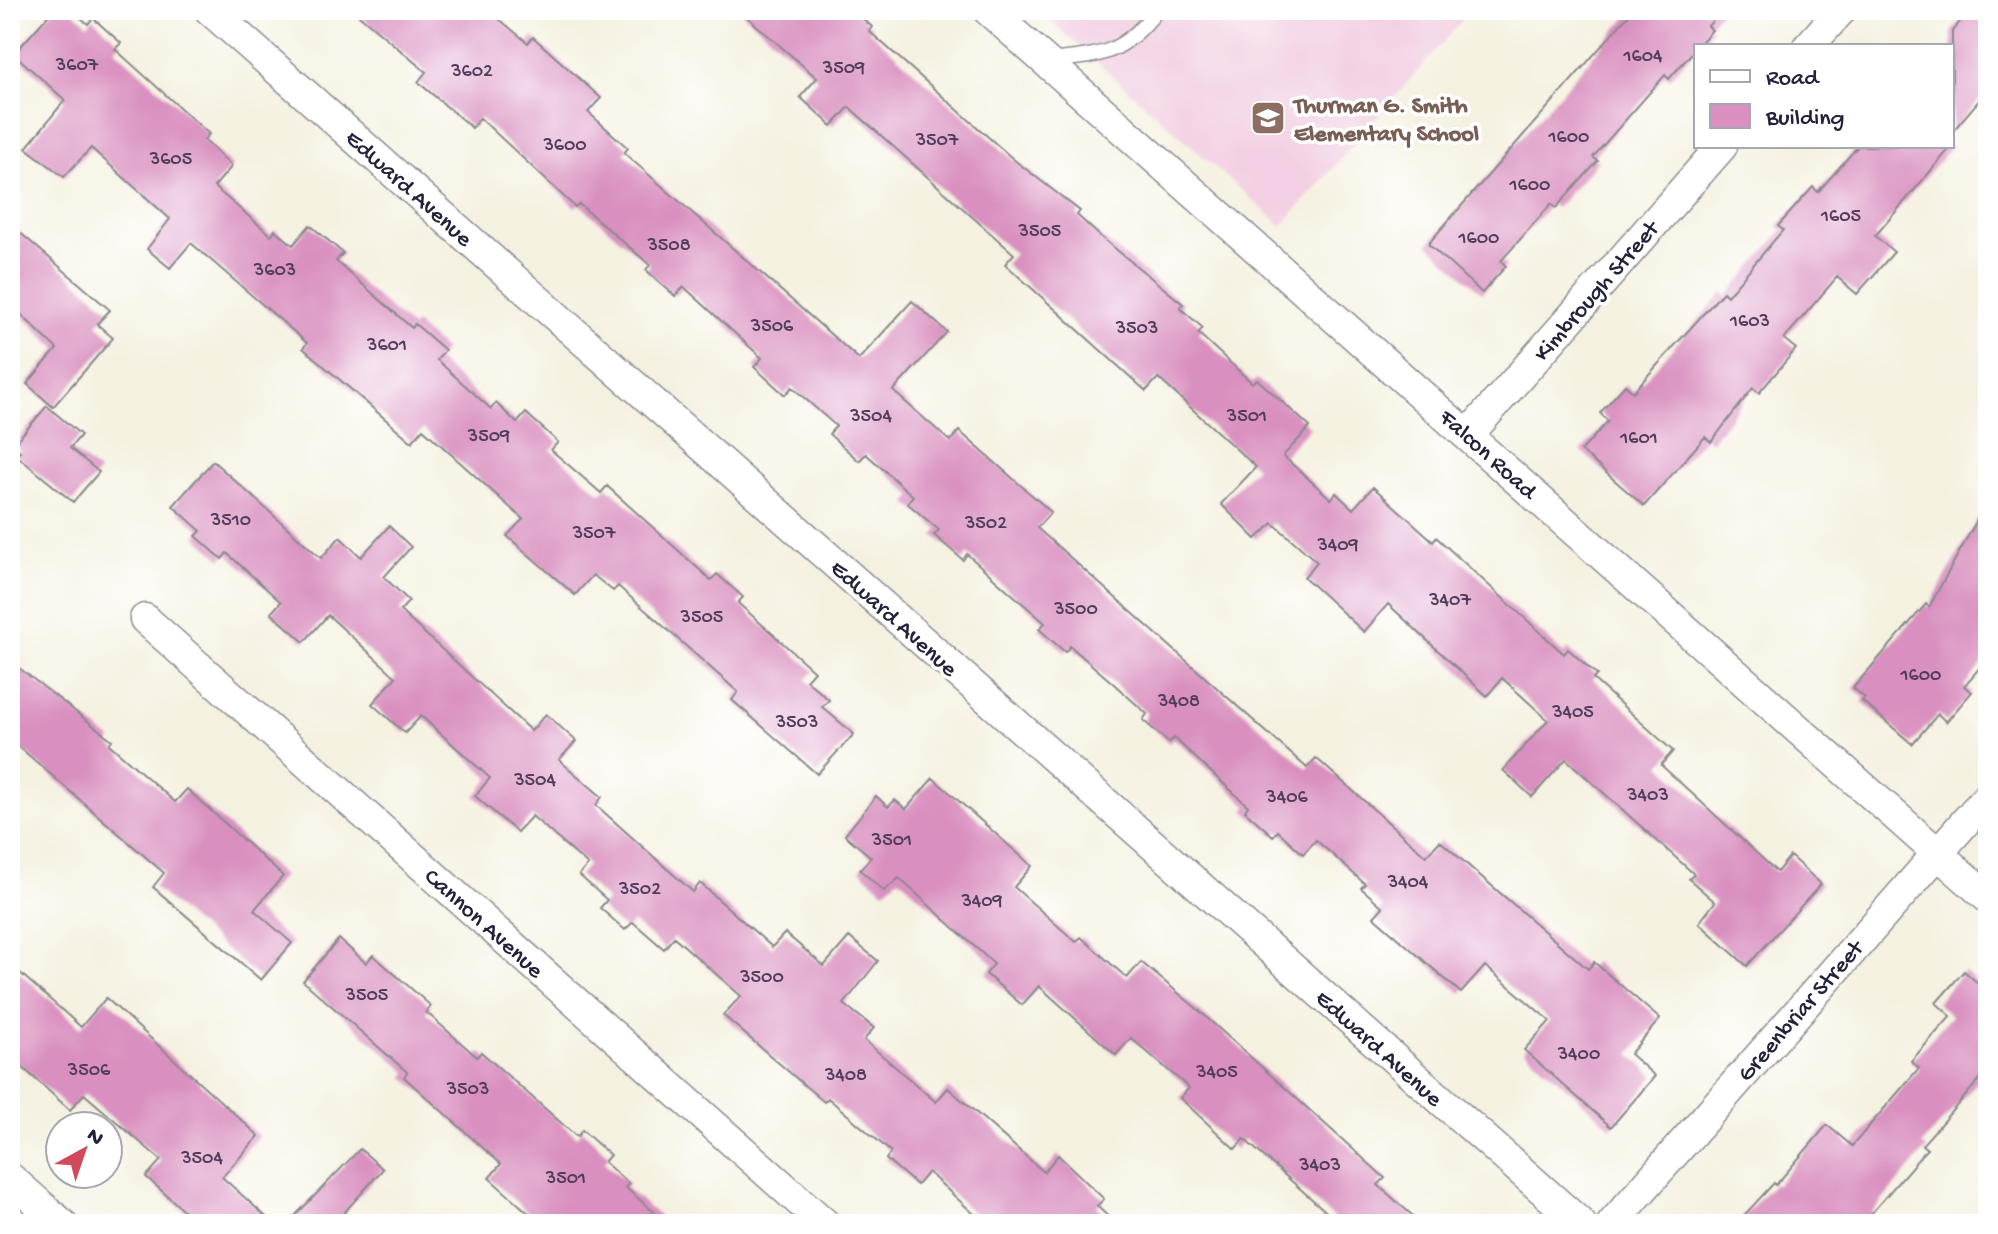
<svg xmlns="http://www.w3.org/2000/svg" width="1998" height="1234" font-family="'Gochi Hand',sans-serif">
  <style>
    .built { fill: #f2cfe2 }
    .building { fill: #d98fbf }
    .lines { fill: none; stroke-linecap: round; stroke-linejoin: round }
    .lane-casing { stroke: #8c8a8e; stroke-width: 17 }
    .street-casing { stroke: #8c8a8e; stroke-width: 33 }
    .lane { stroke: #fff; stroke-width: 14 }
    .street { stroke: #fff; stroke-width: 30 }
    .labels { text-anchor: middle; stroke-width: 7; stroke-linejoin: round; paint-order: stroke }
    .number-label { font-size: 20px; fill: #503d5c }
    .education-label { font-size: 24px; font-weight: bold; fill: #785e54; stroke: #fff; text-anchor: start }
    .street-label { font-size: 24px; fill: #22223b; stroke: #fff }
  </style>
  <rect width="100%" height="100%" fill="#fff"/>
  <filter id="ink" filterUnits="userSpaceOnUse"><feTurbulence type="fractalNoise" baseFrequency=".0125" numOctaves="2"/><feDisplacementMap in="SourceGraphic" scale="16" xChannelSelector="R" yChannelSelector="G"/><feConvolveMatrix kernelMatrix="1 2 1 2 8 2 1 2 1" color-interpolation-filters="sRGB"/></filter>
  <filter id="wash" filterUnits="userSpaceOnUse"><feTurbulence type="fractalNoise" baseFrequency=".006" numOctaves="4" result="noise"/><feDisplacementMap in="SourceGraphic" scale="32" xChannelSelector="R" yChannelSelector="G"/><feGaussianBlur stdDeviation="1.8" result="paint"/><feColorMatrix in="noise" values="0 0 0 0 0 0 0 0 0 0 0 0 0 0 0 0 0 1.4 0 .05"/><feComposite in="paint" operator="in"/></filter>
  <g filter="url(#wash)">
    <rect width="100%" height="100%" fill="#f5f1e1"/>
    <!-- built -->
    <path class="built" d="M1038,10H1471L1282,226Z"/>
    <g id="blocks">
      <!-- building -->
      <path class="building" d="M53,10H72L88,24L93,18L121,43L115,49L209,134L204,140L232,166L214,187L271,235L275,230L293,245L310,225L343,253L336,261L412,328L415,324L445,350L437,360L491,409L496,403L517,423L526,413L558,442L551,450L601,493L607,486L711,580L717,574L743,597L738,603L814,671L806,680L829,700L822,707L854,734L817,774L732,700L738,692L618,586L613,591L593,575L575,595L507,536L523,519L423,429L412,442L303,348L307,343L191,243L170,268L147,249L170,219L91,148L64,177L26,148L65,100L14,54Z
        M353,10H488L528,43L533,37L601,98L588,112L628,148L624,153L859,359L912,301L947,332L893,391L950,441L959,431L1051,512L1037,528L1307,768L1316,758L1426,856L1440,841L1588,969L1594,962L1660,1019L1630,1054L1655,1076L1611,1127L1524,1050L1550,1021L1485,966L1461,993L1374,917L1383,907L1361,888L1365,884L1316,840L1303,854L1278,831L1273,836L1245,811L1248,806L1174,738L1169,743L1143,720L1147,714L1115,685L1070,646L1065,652L1039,629L1045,623L1012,594L967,554L963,560L934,535L939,530L907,503L913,496L866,454L859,461L829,434L836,426L792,387L785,395L754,367L762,358L684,287L675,296L646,270L650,265L579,204L575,207L480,118L472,128L418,82L426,72Z
        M739,10H853L872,27L869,31L1013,159L1080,211L1077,215L1101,237L1183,304L1180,308L1203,328L1198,333L1252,383L1257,379L1310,427L1283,456L1331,499L1336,493L1353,509L1373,487L1433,541L1436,537L1564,654L1568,649L1597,675L1593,679L1673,751L1661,765L1777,872L1790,856L1821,884L1747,966L1699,923L1715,902L1689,879L1694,874L1566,759L1532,797L1503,770L1548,720L1502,678L1487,696L1388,604L1364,632L1304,577L1317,562L1273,523L1256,539L1221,504L1256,467L1158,378L1146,391L1005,264L1014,254L849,107L832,126L800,97L817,78Z
        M1633,10H1722L1708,26L1712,30L1669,79L1665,75L1593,157L1598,161L1556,208L1551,204L1501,261L1506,266L1482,293L1428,244Z
        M1970,10H1988V90L1952,132V31Z
        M1858,146H1952L1875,236L1894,252L1857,294L1837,277L1784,339L1796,349L1759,393L1753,388L1711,442L1705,437L1644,506L1581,451L1608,421L1600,413L1625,385L1633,392L1723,292L1727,296L1783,230L1778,226L1813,187L1818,192Z
        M10,224L110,310L97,324L113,338L53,407L27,384L57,349L10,304Z
        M47,406L81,435L70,448L99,472L73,502L16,455L20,451L13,445Z
        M213,461L321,558L340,537L361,557L389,526L411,547L384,577L409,601L400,611L531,731L546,714L576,741L559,760L602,797L596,805L693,892L700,883L772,947L785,933L824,966L849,937L878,961L844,1004L874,1028L864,1040L936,1102L948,1088L1044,1172L1058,1155L1104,1199L1097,1206L1116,1224H985L928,1172L917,1185L886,1159L891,1152L828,1098L824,1102L723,1015L741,996L674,937L664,949L633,922L625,930L600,908L607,900L579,875L588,865L532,816L517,832L475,796L490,778L421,716L405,733L372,704L396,677L328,615L304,642L271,613L281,602L227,553L222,559L196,536L201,531L173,506Z
        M1988,500V658L1964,686L1972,692L1946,722L1938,714L1912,744L1862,701L1865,698L1853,688L1926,604L1929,607Z
        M10,661L112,740L109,744L175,802L187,789L283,876L254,910L292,943L261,980L153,887L164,873L10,739Z
        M933,778L1032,866L1014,887L1076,942L1081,937L1127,978L1141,962L1195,1007L1385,1178L1378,1185L1422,1224H1340L1244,1139L1235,1149L1180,1098L1189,1088L1131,1038L1116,1055L1039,986L1022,1005L986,974L994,964L899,878L884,891L860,870L871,857L845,835L876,796L888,807L895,800L906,809Z
        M339,939L366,963L373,955L431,1006L426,1012L477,1057L481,1052L577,1137L582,1130L610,1155L604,1162L629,1184L625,1187L668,1224H541L489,1178L501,1164L404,1077L407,1072L303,981Z
        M10,964L81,1027L106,998L259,1136L222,1177L274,1224H199L146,1177L161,1160L84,1094L70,1110L10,1056Z
        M1964,971L1988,992V1070L1922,1145L1927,1149L1862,1224H1736L1774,1183L1776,1185L1827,1125L1852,1146L1919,1068L1911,1061L1951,1016L1936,1003Z
        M360,1149L383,1169L334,1224H287Z"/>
    </g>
  </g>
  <g filter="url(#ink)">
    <use href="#blocks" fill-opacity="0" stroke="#8c8a8e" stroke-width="2"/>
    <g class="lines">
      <!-- lane casing -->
      <g class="lane-casing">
        <path id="lane" d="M1047,61C1102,55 1121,56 1157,10"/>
      </g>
      <!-- street casing -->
      <g class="street-casing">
        <path id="street" d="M210,10L1581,1224
          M988,10L1988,898
          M1809,46L1841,10
          M1468,435L1722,146
          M145,619L825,1224
          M10,1178L62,1224
          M1612,1224L1988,796"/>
      </g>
      <!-- lane -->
      <use href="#lane" class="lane"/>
      <!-- street -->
      <use href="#street" class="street"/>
    </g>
  </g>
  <!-- icons -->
  <defs>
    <g id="school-square" transform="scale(1.8)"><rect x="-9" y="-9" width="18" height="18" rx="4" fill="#8d6e63" stroke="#fff"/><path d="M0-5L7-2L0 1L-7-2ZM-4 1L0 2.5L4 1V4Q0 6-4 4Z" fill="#fff"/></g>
  </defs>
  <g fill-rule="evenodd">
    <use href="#school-square" x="1268" y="118"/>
  </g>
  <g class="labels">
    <!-- number labels -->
    <g class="number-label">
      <text x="1643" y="61">1604</text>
      <text x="77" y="70">3607</text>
      <text x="844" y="73">3509</text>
      <text x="472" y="76">3602</text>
      <text x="1569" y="142">1600</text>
      <text x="937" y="145">3507</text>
      <text x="565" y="150">3600</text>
      <text x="171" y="164">3605</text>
      <text x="1530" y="190">1600</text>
      <text x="1841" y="221">1605</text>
      <text x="1040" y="236">3505</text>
      <text x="1479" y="243">1600</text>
      <text x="669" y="250">3508</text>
      <text x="275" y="275">3603</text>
      <text x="1750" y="326">1603</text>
      <text x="772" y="331">3506</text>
      <text x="1137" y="333">3503</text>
      <text x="387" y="350">3601</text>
      <text x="871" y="421">3504</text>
      <text x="1247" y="421">3501</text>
      <text x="489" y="441">3509</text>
      <text x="1639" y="443">1601</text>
      <text x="231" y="525">3510</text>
      <text x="986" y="528">3502</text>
      <text x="594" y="538">3507</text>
      <text x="1338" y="550">3409</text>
      <text x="1450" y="605">3407</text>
      <text x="1076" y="614">3500</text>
      <text x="702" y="622">3505</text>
      <text x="1921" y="680">1600</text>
      <text x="1179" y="706">3408</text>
      <text x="1573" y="717">3405</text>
      <text x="797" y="727">3503</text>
      <text x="535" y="785">3504</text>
      <text x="1648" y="800">3403</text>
      <text x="1287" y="802">3406</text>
      <text x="892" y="845">3501</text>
      <text x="1408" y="887">3404</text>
      <text x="640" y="894">3502</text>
      <text x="982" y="906">3409</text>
      <text x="762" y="982">3500</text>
      <text x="367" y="1000">3505</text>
      <text x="1579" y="1059">3400</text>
      <text x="89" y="1075">3506</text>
      <text x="1217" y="1077">3405</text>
      <text x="846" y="1080">3408</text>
      <text x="468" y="1094">3503</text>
      <text x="202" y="1163">3504</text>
      <text x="1320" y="1170">3403</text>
      <text x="566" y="1183">3501</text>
    </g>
    <!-- education labels -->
    <g class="education-label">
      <text x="1294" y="112">Thurman G. Smith<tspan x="1294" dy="28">Elementary School</tspan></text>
    </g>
    <!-- street labels -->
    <g class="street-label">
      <text transform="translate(410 187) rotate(42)" y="8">Edward Avenue</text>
      <text transform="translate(1595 290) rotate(-49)" y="8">Kimbrough Street</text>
      <text transform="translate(1489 453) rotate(42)" y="8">Falcon Road</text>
      <text transform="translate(895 617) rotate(42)" y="8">Edward Avenue</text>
      <text transform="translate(485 922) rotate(42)" y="8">Cannon Avenue</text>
      <text transform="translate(1799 1010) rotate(-49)" y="8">Greenbriar Street</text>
      <text transform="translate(1380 1047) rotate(42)" y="8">Edward Avenue</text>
    </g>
  </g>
  <!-- margin -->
  <rect width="1998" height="1234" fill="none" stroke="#fff" stroke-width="40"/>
  <!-- legend -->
  <rect x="1694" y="44" width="260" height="104" fill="#ffffff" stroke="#a7a7b1" stroke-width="2"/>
  <rect x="1710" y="70" width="40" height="12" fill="#ffffff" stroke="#a7a7b1" stroke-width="2"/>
  <text x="1766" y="84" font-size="24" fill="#22223b">Road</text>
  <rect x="1710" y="104" width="40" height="24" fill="#d98fbf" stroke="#a7a7b1" stroke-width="2"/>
  <text x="1766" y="124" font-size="24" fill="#22223b">Building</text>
  <!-- north arrow -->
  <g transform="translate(84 1150) rotate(40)"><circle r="38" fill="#ffffff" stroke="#a7a7b1" stroke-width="2"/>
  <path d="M0-6L14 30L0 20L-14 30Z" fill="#d1495b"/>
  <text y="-12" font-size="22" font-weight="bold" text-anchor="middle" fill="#22223b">N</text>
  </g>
</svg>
